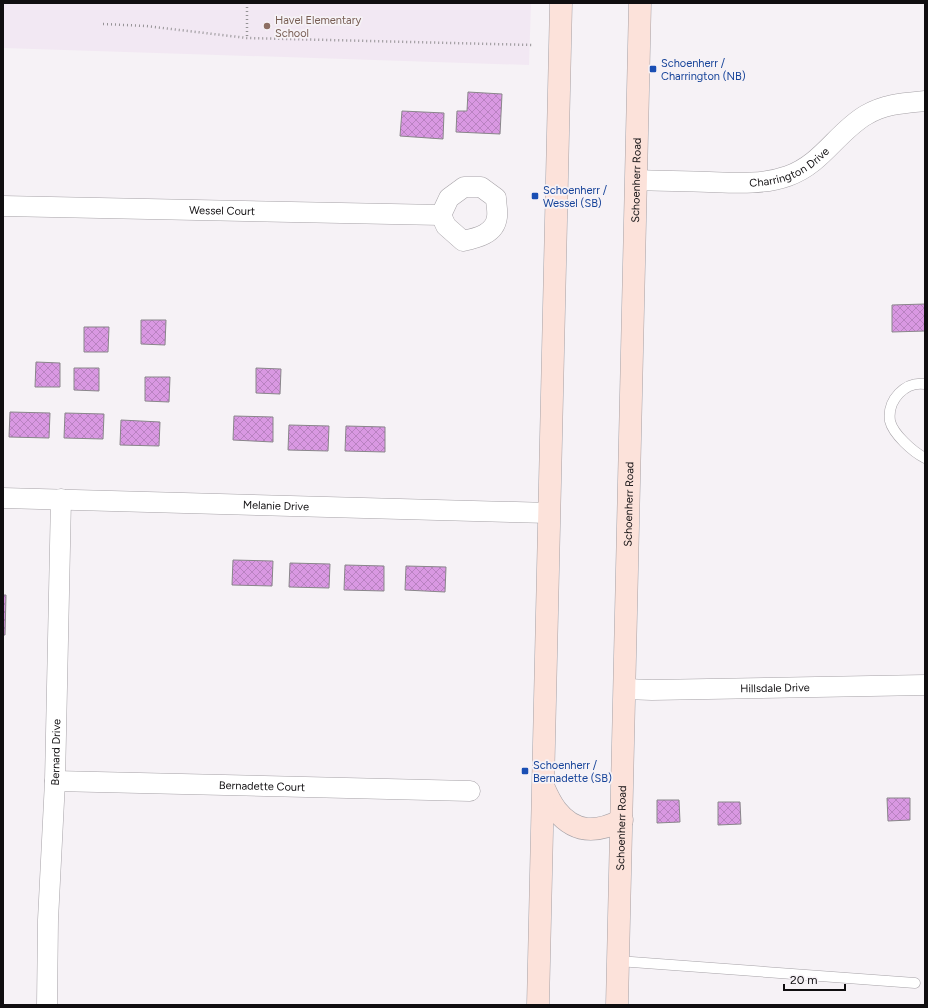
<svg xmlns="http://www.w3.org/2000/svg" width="928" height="1008" font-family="Figtree,sans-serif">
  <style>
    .built { fill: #f2e8f3 }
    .building { fill: url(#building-cross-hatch); stroke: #89868a }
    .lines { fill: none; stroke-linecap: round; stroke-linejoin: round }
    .lane-casing { stroke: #a6a2a7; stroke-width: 11 }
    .street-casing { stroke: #a6a2a7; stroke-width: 21 }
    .secondary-casing { stroke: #a6a2a7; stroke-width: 23 }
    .path { stroke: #959295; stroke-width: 2.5; stroke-dasharray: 1 3; stroke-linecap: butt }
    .lane { stroke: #fff; stroke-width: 10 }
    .street { stroke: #fff; stroke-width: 20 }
    .secondary { stroke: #fce2da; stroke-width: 22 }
    .education-dot { fill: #8d6e63; stroke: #f6f2f6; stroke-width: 1.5 }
    .transit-dot { fill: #1a4fb4; stroke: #f6f2f6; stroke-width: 1.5 }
    .labels { text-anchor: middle; stroke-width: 3.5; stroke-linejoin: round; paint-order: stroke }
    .education-label { font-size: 11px; fill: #785e54; stroke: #f6f2f6; text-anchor: start }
    .transit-label { font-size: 11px; fill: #164399; stroke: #f6f2f6; text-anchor: start }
    .street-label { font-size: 11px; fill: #100e10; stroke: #f6f2f6 }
  </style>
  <defs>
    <pattern id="building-cross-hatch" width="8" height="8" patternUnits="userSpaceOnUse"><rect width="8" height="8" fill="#d998e2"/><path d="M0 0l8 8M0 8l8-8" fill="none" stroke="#b982c1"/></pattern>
  </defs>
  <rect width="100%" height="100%" fill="#f6f2f6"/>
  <!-- built -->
  <path class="built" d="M3,3H531L529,65L3,48Z"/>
  <!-- building -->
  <path class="building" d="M468,92L502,94L500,134L456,132L457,111H467Z
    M402,111L444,113L443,139L400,136Z
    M925,304V331L892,332V305Z
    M141,320H166L165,345L141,344Z
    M84,327H109L108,352H84Z
    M36,362L60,363V387H35Z
    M74,368H99V391L74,390Z
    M256,368L281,369L280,394L256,393Z
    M145,377H170L169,402L145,401Z
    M10,412L50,413L49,438L9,437Z
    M65,413L104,414L103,439L64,438Z
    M234,416L273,417V442L233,440Z
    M121,420L160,422L159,446L120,445Z
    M289,425L329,426L328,451L288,450Z
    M346,426L385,427V452L345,451Z
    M233,560L273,561L272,586L232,585Z
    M290,563L330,564L329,588L289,587Z
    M345,565L384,566V591L344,590Z
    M406,566L446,567L445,592L405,590Z
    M3,595H6L5,635H3Z
    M887,798H910V820L888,821Z
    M657,800H679L680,822L657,823Z
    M718,802H740L741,824L718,825Z"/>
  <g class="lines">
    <!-- lane casing -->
    <g class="lane-casing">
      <path id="lane" d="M925,384C905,381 887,400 890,421C893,434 913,452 925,458
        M618,961L915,983"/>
    </g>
    <!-- street casing -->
    <g class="street-casing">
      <g id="street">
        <path id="s1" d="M636,180C661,181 685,181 709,182C735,183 763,185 788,176C822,164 837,132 866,115C885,104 904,103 925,101"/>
        <path d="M464,187H481L496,198C496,204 498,211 497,217C495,234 477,238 463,241L446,226L441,215L449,198Z"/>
        <path id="s2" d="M3,206L441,215"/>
        <path id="s3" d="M3,498L549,513"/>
        <path id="s4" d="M625,689L652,690L925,685"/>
        <path id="s5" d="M55,781L470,791"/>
        <path id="s6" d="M47,1005L48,920L55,781L61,499"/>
      </g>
    </g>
    <!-- secondary casing -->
    <g class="secondary-casing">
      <g id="secondary">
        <path d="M544,788C547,795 551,803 556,810C575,834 597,833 622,820"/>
        <path d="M538,1005L561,3"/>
        <path id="s7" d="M617,1005L640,3"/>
      </g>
    </g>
    <!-- path -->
    <path class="path" d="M247,3V38
      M103,24L146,26L247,38L533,45"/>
    <!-- lane -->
    <use href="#lane" class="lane"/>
    <!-- street -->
    <use href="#street" class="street"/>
    <!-- secondary -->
    <use href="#secondary" class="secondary"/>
  </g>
  <!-- markers -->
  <circle class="education-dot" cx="267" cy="26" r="4"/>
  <g class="transit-dot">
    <rect x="649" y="65" width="8" height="8" rx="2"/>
    <rect x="531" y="192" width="8" height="8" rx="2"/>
    <rect x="521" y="767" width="8" height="8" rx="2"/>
  </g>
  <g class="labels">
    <!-- education labels -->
    <g class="education-label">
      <text x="275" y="24">Havel Elementary<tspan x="275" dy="13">School</tspan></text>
    </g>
    <!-- transit labels -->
    <g class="transit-label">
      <text x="661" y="67">Schoenherr /<tspan x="661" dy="13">Charrington (NB)</tspan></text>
      <text x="543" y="194">Schoenherr /<tspan x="543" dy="13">Wessel (SB)</tspan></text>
      <text x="533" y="769">Schoenherr /<tspan x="533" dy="13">Bernadette (SB)</tspan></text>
    </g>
    <!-- street labels -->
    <g class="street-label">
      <text dy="4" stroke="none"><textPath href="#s1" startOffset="157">Charrington Drive</textPath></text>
      <text dy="4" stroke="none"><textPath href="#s7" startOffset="825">Schoenherr Road</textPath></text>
      <text dy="4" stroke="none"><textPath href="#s2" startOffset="219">Wessel Court</textPath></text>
      <text dy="4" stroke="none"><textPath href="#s7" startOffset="501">Schoenherr Road</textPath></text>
      <text dy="4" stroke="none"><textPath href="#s3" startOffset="273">Melanie Drive</textPath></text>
      <text dy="4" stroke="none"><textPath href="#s4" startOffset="150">Hillsdale Drive</textPath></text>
      <text dy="4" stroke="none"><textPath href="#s6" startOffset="253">Bernard Drive</textPath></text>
      <text dy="4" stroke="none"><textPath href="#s5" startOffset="207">Bernadette Court</textPath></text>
      <text dy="4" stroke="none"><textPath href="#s7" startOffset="177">Schoenherr Road</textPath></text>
    </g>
  </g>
  <!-- border -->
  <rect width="928" height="1008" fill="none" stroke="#100e10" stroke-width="8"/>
  <!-- scale -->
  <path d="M784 984v6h61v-6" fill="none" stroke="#100e10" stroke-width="2"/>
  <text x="790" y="984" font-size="12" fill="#100e10" stroke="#f6f2f6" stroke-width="3" paint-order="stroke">20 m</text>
</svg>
